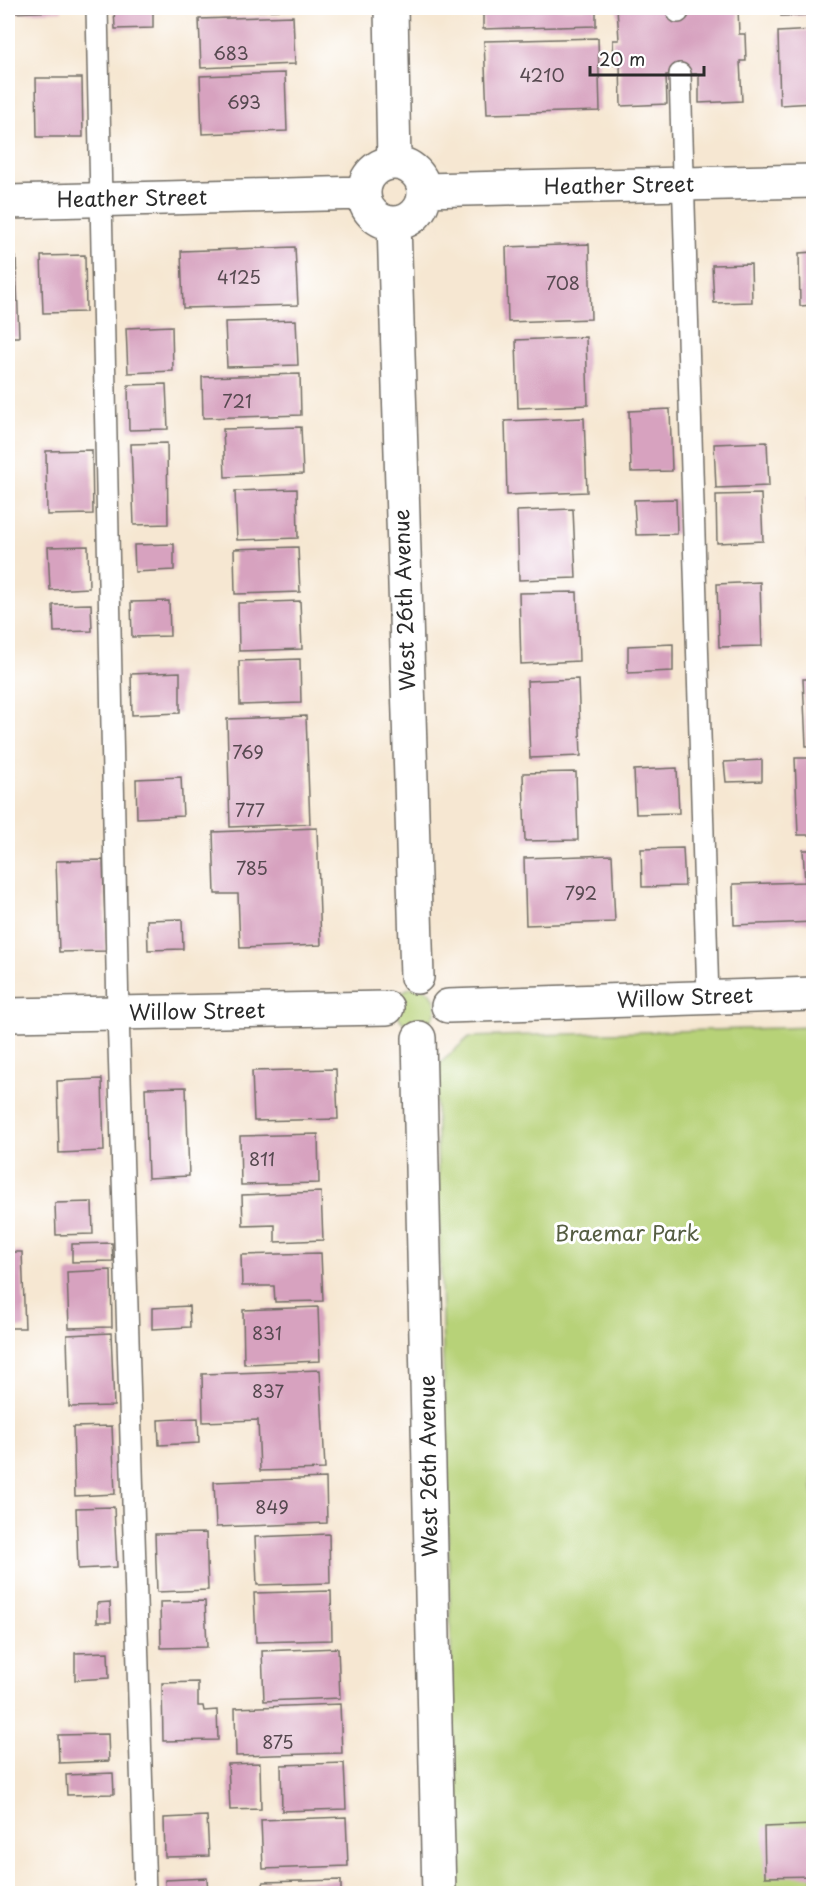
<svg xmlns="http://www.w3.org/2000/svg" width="821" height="1901" font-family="'Playpen Sans',sans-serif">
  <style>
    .green { fill: #b7d278; stroke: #717e52; stroke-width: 1.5 }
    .building { fill: #d7a2bf }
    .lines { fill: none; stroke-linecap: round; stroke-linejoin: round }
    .service-casing { stroke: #726d65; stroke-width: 24 }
    .minor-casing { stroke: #726d65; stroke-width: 36 }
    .service { stroke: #fff; stroke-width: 21 }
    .minor { stroke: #fff; stroke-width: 33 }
    .labels { text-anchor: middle; stroke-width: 6; stroke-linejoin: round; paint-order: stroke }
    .number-label { font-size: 18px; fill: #564950 }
    .street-label { font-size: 21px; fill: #2b2b2b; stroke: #fff }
    .park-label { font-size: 21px; fill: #555d42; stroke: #fff }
  </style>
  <rect width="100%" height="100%" fill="#fff"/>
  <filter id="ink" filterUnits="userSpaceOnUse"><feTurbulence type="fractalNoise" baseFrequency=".0167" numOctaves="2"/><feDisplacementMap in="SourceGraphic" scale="12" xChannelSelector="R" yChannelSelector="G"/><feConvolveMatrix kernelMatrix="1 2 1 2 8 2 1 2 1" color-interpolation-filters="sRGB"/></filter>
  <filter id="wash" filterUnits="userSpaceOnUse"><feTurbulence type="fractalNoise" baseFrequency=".008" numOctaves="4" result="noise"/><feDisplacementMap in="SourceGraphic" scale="24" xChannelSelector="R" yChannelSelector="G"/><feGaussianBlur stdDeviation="1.35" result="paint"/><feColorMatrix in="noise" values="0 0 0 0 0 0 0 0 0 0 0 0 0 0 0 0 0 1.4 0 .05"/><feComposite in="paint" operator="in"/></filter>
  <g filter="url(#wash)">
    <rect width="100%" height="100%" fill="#f6e7d2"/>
    <!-- green -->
    <path class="green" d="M396 1007a20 20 0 1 1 40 0a20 20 0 1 1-40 0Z
      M813,1027V1893H458L435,1068L469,1037Z"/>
    <g id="blocks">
      <!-- building -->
      <path class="building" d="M11,8H62V11L11,13Z
        M114,8H153V28L115,29Z
        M219,8H279V10L219,12Z
        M483,8H596V26L483,29Z
        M617,8H662V12L691,11V8H738L739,34H745L746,61H740L742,101L699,103V74H680L666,75L667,104L621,106L620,64L614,65L613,40H619Z
        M781,8H814V15L781,16Z
        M293,16L295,64L201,68L199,19Z
        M814,30V103L780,105L778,32Z
        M598,38L600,111L487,114L484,41Z
        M285,73L287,131L202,134L200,76Z
        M36,78H82L83,137H37Z
        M589,244L591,319L508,322L506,247Z
        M295,247L298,305L183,308L181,251Z
        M814,252V305L800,306L799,253Z
        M85,255L86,312L43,313L41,256Z
        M8,257H16L19,337H8Z
        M751,264L752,302L714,303L712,265Z
        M296,320L298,365L227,367L225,322Z
        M172,326L173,371L128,373L126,328Z
        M586,337L588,405L518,408L516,340Z
        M300,374L301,415L203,418L202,377Z
        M166,384L168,429L129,430L128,385Z
        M670,409L672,471L631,472L629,411Z
        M584,418L587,492L507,495L505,421Z
        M810,420H814V464H812Z
        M301,427L303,474L225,477L223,429Z
        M767,442L769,486L716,488L714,444Z
        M167,443L168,524L134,525L131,444Z
        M92,450L93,514L47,515L46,451Z
        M297,489L298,538L237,540L235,491Z
        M761,494L763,541L717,543L716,495Z
        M807,497H814V577H809Z
        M676,499L677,534L636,535L634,500Z
        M573,509L576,578L519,580L517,511Z
        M174,544V570L135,572L134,545Z
        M88,546L89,588L50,590L48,547Z
        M298,547L300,592L235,594L234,549Z
        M760,582L762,646L719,647L717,584Z
        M577,592L579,661L521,664L519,593Z
        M169,601L170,636L132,637L131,602Z
        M300,601L302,649L239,651L238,603Z
        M91,604L92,631L54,632L53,605Z
        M673,644V671L628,673V646Z
        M300,659L301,703L240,705L239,661Z
        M180,672V713L132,715L131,674Z
        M578,679L581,756L530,758L527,681Z
        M803,679H814V746H806Z
        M306,716L310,824L230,827L227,719Z
        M795,758H814V835H798Z
        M762,760V781L726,782L724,762Z
        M677,768L679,813L636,814L634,770Z
        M576,772L578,840L525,841L523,773Z
        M181,777L183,816L137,818L136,779Z
        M317,828L321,945L240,948L238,894H215L213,832Z
        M683,848L685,886L642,887L641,849Z
        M803,850H814V922L734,925L733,884L805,882Z
        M612,855L615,922L526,925L524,858Z
        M103,860L106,951L59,952L56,861Z
        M182,919L183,949L148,950L147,920Z
        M336,1069L338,1119L254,1121L252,1071Z
        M102,1079L104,1151L59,1153L57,1081Z
        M186,1087L189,1176L148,1178L145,1088Z
        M318,1134L319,1183L241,1185L240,1136Z
        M321,1192L323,1240L275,1242V1225L243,1226L242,1195Z
        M92,1202L93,1234L56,1235L55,1203Z
        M112,1243L113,1261L72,1262V1244Z
        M8,1252H22L25,1328H8Z
        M321,1253L323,1301L275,1302L274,1286H242L241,1255Z
        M111,1270L112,1327L69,1328L67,1272Z
        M189,1306L190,1327L152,1329V1308Z
        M318,1307L320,1361L244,1364L243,1310Z
        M111,1333L114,1406L69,1407L67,1335Z
        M320,1370L325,1469L260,1471L258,1420L203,1422L202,1374Z
        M198,1418L199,1443L159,1445L158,1420Z
        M112,1426L115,1494L75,1496L73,1427Z
        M326,1478L327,1523L216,1527L214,1482Z
        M114,1507L117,1567L78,1569L76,1508Z
        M206,1533L208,1590L157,1592L155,1534Z
        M329,1534L330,1583L257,1585L255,1537Z
        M331,1591L332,1640L256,1642L254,1593Z
        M205,1601L207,1647L161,1648L160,1602Z
        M110,1602L111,1622H97V1603Z
        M338,1648L340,1698L264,1701L262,1651Z
        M108,1652L109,1678L75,1680V1653Z
        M198,1682V1706H203L204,1711L217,1710L218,1740L163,1741L162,1683Z
        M340,1704L342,1753L236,1756L235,1708Z
        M108,1734L109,1761L59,1763L58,1735Z
        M260,1763L261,1809L230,1810L228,1764Z
        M344,1763L346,1809L282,1811L281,1765Z
        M113,1773L114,1794L67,1795L66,1775Z
        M207,1816L209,1856L165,1857L164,1818Z
        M346,1817L348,1866L263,1869L261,1820Z
        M814,1825V1876L765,1877L764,1827Z
        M207,1878L208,1894H166L165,1880Z
        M341,1880V1894H264L263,1882Z"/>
    </g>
  </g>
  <g filter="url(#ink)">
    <use href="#blocks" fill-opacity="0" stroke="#726d65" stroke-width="1.5"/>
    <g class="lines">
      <!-- service casing -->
      <g class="service-casing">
        <path id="service" d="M97,8L118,1013L145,1894
          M678,12V8
          M680,74L708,998"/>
      </g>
      <!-- minor casing -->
      <g class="minor-casing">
        <path id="minor" d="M391,8L394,162
          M364 193a30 30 0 1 1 60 0a30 30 0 1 1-60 0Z
          M424,190L814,181
          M8,202L364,193
          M394,223L417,977
          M448,1006L814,994
          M8,1015L387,1008
          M419,1038L439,1894"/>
      </g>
      <!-- service -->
      <use href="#service" class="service"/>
      <!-- minor -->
      <use href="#minor" class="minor"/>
    </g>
  </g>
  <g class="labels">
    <!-- number labels -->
    <g class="number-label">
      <text x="231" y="60">683</text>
      <text x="542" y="82">4210</text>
      <text x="244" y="109">693</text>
      <text x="239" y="284">4125</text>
      <text x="563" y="290">708</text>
      <text x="237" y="408">721</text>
      <text x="248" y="759">769</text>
      <text x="250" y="817">777</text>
      <text x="252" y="875">785</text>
      <text x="581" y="900">792</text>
      <text x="262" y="1166">811</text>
      <text x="267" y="1340">831</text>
      <text x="268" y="1398">837</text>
      <text x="272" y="1514">849</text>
      <text x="278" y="1749">875</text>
    </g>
    <!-- street labels -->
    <g class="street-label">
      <text transform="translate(619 186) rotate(-1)" y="7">Heather Street</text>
      <text transform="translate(132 199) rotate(-1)" y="7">Heather Street</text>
      <text transform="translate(405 600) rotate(-92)" y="7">West 26th Avenue</text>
      <text transform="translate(685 998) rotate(-2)" y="7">Willow Street</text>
      <text transform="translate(197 1012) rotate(-1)" y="7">Willow Street</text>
      <text transform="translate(429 1466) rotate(-91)" y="7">West 26th Avenue</text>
    </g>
    <!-- park labels -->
    <g class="park-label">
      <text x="627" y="1241">Braemar Park</text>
    </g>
  </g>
  <!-- margin -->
  <rect width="821" height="1901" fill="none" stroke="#fff" stroke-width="30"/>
  <!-- scale -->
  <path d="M590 66v9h114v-9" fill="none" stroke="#2b2b2b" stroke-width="3"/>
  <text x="599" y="66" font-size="18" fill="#2b2b2b" stroke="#ffffff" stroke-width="4.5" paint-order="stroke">20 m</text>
</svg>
